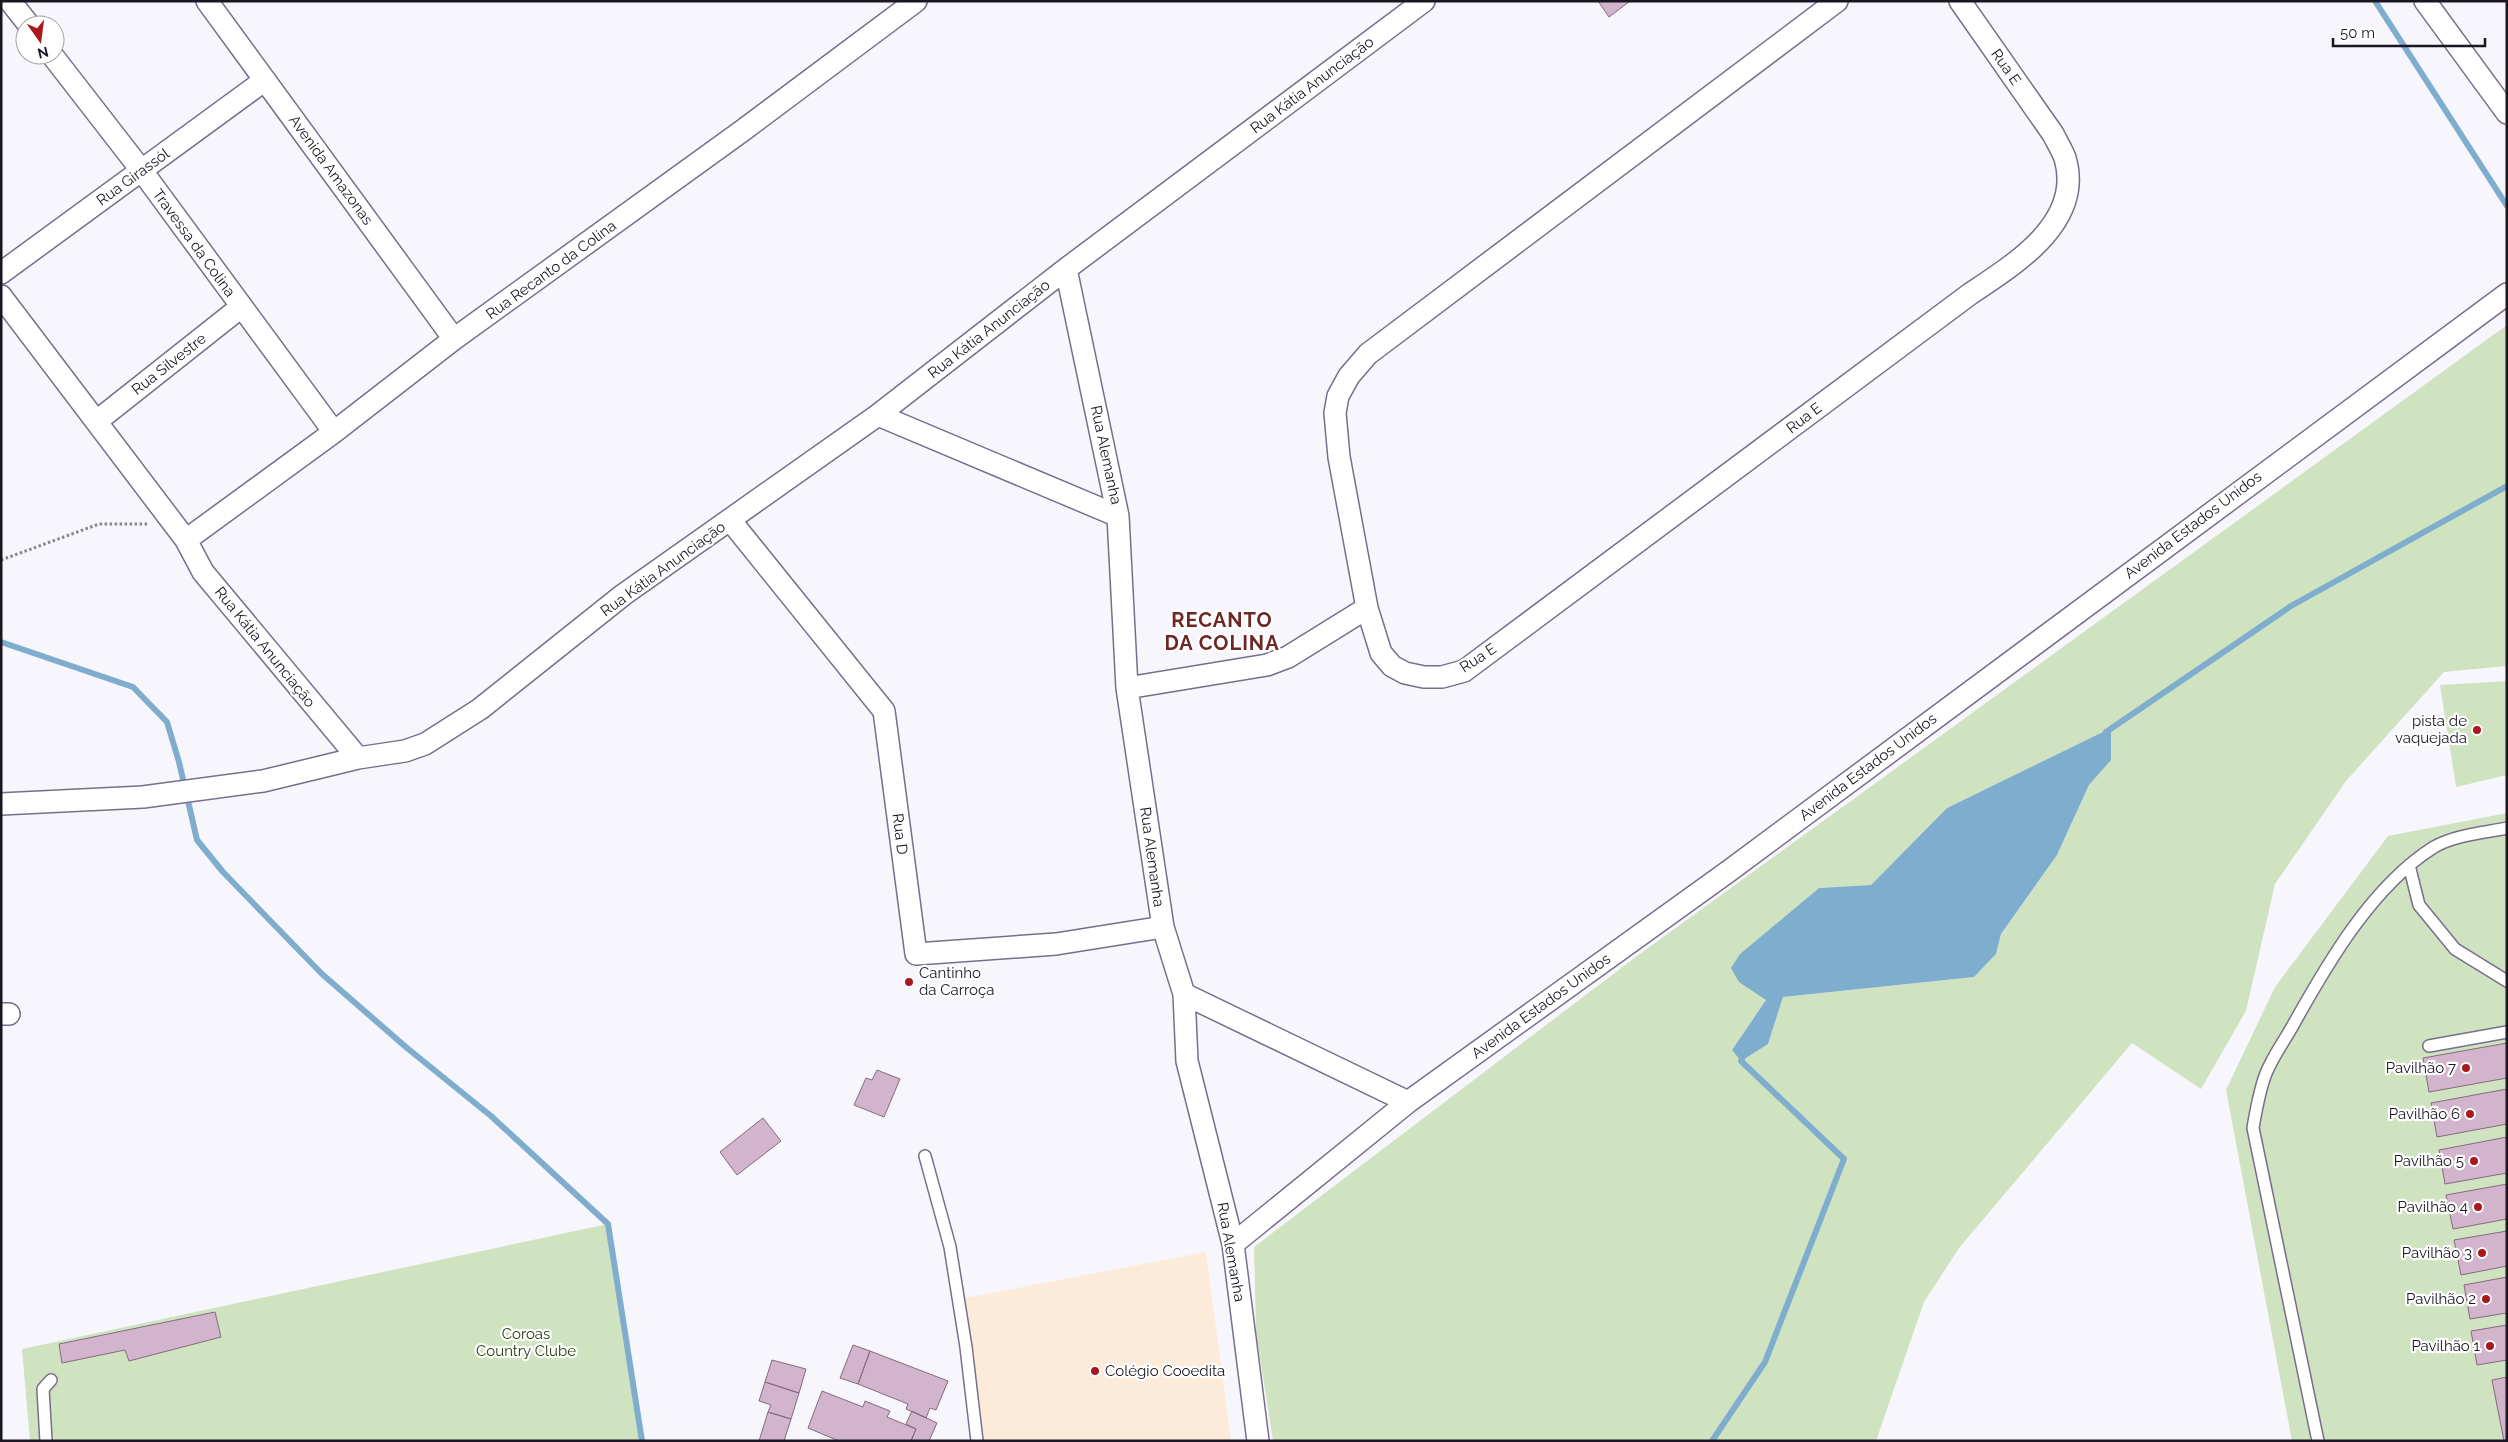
<svg xmlns="http://www.w3.org/2000/svg" width="2508" height="1442" font-family="Raleway,sans-serif">
  <style>
    .education { fill: #fbebd8 }
    .green { fill: #d0e3c0; fill-rule: evenodd }
    .water { fill: #7fadce }
    .lines { fill: none; stroke-linecap: round; stroke-linejoin: round }
    .stream { stroke: #7fadce; stroke-width: 6 }
    .building { fill: #d2b4cc; stroke: #856a80 }
    .lane-casing { stroke: #786e8c; stroke-width: 14 }
    .street-casing { stroke: #786e8c; stroke-width: 24 }
    .path { stroke: #87848e; stroke-width: 3; stroke-dasharray: 2.5 2.5; stroke-linecap: butt }
    .lane { stroke: #fff; stroke-width: 11 }
    .street { stroke: #fff; stroke-width: 21 }
    .poi-dot { fill: #ab171f; stroke: #fff; stroke-width: 2 }
    .labels { text-anchor: middle; stroke-width: 4.5; stroke-linejoin: round; paint-order: stroke }
    .street-label { font-size: 15px; fill: #1b1622; stroke: #fff }
    .poi-label { font-size: 15px; fill: #1b1622; stroke: #fff; text-anchor: end }
    .park-label { font-size: 15px; fill: #283f0e; stroke: #fff }
    .district-label { font-size: 20px; font-weight: bold; letter-spacing: 1px; fill: #6d2724; stroke: #fff }
  </style>
  <rect width="100%" height="100%" fill="#f8f6fd"/>
  <!-- education -->
  <path class="education" d="M1206,1252L1231,1441H981L955,1300Z"/>
  <!-- green -->
  <path class="green" d="M2507,325V666L2444,672L2346,781L2275,884L2246,1011L2201,1089L2132,1043L1959,1248L1924,1302L1876,1441H1273L1256,1332L1254,1247L1633,959ZM2111,728L2110,760L2089,785L2057,855L2001,934L1996,954L1974,977L1783,997L1768,1044L1732,1050L1766,1000L1740,954L1819,888L1871,885L1947,808Z
    M2507,681V775L2456,787L2440,685Z
    M2507,813V1441H2292L2226,1090L2275,987L2388,836Z
    M608,1224L642,1441H30L22,1349Z"/>
  <!-- water -->
  <path class="water" d="M2111,728V760L2089,785L2057,855L2001,934L1996,954L1974,977L1783,997L1768,1044L1741,1061L1732,1050L1766,1000L1739,982L1731,968L1740,954L1819,888L1871,885L1947,808Z"/>
  <g class="lines">
    <!-- stream -->
    <path class="stream" d="M2375,1L2507,206
      M1,642L133,687L167,722L179,762L197,840L223,872L322,974L407,1048L491,1116L608,1224L642,1441
      M2106,732L2291,606L2507,486
      M1712,1441L1765,1362L1844,1159L1741,1061L1744,1054"/>
  </g>
  <!-- building -->
  <path class="building" d="M1598,1H1630L1609,17Z
    M2507,1043V1078L2429,1092L2423,1058Z
    M877,1070L900,1079L884,1117L854,1105L866,1078L872,1080Z
    M2507,1089V1124L2437,1137L2431,1103Z
    M763,1118L781,1141L737,1175L720,1152Z
    M2507,1137V1173L2445,1184L2439,1150Z
    M2507,1184V1219L2453,1229L2446,1195Z
    M2507,1231V1266L2461,1275L2454,1240Z
    M2507,1277V1313L2470,1319L2464,1285Z
    M215,1312L221,1337L129,1361L125,1350L62,1363L59,1344Z
    M2507,1325V1360L2477,1365L2471,1331Z
    M853,1345L870,1351L858,1384L840,1378Z
    M870,1351L948,1381L936,1410L930,1408L926,1418L906,1409L908,1404L858,1384Z
    M772,1360L806,1369L799,1393L765,1382Z
    M2507,1377V1441H2504L2492,1380Z
    M765,1382L799,1393L791,1419L768,1412L771,1405L759,1401Z
    M822,1391L863,1407L865,1401L890,1411L887,1417L916,1429L911,1441H839L808,1428Z
    M912,1411L937,1423L929,1441H911L916,1429L906,1424Z
    M768,1412L791,1419L784,1441H759Z"/>
  <g class="lines">
    <!-- lane casing -->
    <g class="lane-casing">
      <path id="lane" d="M2409,865L2419,905L2455,949L2507,981
        M2429,1046L2507,1032
        M925,1156L950,1247L966,1347L977,1441
        M46,1441L43,1389L51,1380
        M2318,1441L2253,1128C2256,1110 2259,1093 2265,1076C2271,1059 2283,1043 2292,1027C2327,964 2372,886 2434,847C2455,835 2483,833 2507,828"/>
    </g>
    <!-- street casing -->
    <g class="street-casing">
      <path id="street" d="M10,1L29,25
        M207,1L454,339
        M1837,1L1368,354L1349,376L1338,396L1335,413L1339,457L1367,608L1381,653L1392,666L1405,673L1424,677H1442L1464,671L1970,294C2015,264 2084,222 2065,158C2062,150 2057,142 2053,134L1960,1
        M2425,1L2507,113
        M52,55L142,171L334,432
        M1066,269L1118,516L1127,688L1163,927L1184,994L1187,1061L1233,1244L1258,1441
        M1,273L265,80
        M1,296L186,540L203,572L358,758
        M878,415L1118,516
        M97,421L241,307
        M730,520L884,711L916,954L1056,944L1163,927
        M186,540L334,432L454,339L742,131L916,1
        M1127,688L1267,665L1288,657L1367,608
        M1,804L143,797L263,781L358,758L405,751L425,744L480,709L623,595L878,415L1066,269L1424,1
        M1184,994L1408,1102
        M1,1014H9
        M1233,1244L1408,1102L1729,871L2507,294"/>
    </g>
    <!-- path -->
    <path class="path" d="M1,560L99,524H149"/>
    <!-- lane -->
    <use href="#lane" class="lane"/>
    <!-- street -->
    <use href="#street" class="street"/>
  </g>
  <!-- markers -->
  <g class="poi-dot">
    <circle cx="2477" cy="730" r="5"/>
    <circle cx="909" cy="982" r="5"/>
    <circle cx="2466" cy="1068" r="5"/>
    <circle cx="2470" cy="1114" r="5"/>
    <circle cx="2474" cy="1161" r="5"/>
    <circle cx="2478" cy="1207" r="5"/>
    <circle cx="2482" cy="1253" r="5"/>
    <circle cx="2486" cy="1299" r="5"/>
    <circle cx="2490" cy="1346" r="5"/>
    <circle cx="1095" cy="1371" r="5"/>
  </g>
  <g class="labels">
    <!-- street labels -->
    <g class="street-label">
      <text transform="translate(2006 67) rotate(55)" y="5">Rua E</text>
      <text transform="translate(1312 85) rotate(-37)" y="5">Rua Kátia Anunciação</text>
      <text transform="translate(331 170) rotate(54)" y="5">Avenida Amazonas</text>
      <text transform="translate(133 177) rotate(-36)" y="5">Rua Girassól</text>
      <text transform="translate(194 243) rotate(54)" y="5">Travessa da Colina</text>
      <text transform="translate(551 270) rotate(-36)" y="5">Rua Recanto da Colina</text>
      <text transform="translate(989 329) rotate(-38)" y="5">Rua Kátia Anunciação</text>
      <text transform="translate(169 364) rotate(-38)" y="5">Rua Silvestre</text>
      <text transform="translate(1804 418) rotate(-37)" y="5">Rua E</text>
      <text transform="translate(1106 455) rotate(78)" y="5">Rua Alemanha</text>
      <text transform="translate(2193 525) rotate(-37)" y="5">Avenida Estados Unidos</text>
      <text transform="translate(663 569) rotate(-36)" y="5">Rua Kátia Anunciação</text>
      <text transform="translate(265 647) rotate(51)" y="5">Rua Kátia Anunciação</text>
      <text transform="translate(1478 658) rotate(-33)" y="5">Rua E</text>
      <text transform="translate(1868 767) rotate(-37)" y="5">Avenida Estados Unidos</text>
      <text transform="translate(900 834) rotate(83)" y="5">Rua D</text>
      <text transform="translate(1152 857) rotate(82)" y="5">Rua Alemanha</text>
      <text transform="translate(1541 1006) rotate(-36)" y="5">Avenida Estados Unidos</text>
      <text transform="translate(1231 1252) rotate(80)" y="5">Rua Alemanha</text>
    </g>
    <!-- poi labels -->
    <g class="poi-label">
      <text x="2467" y="726">pista de<tspan x="2467" dy="17">vaquejada</tspan></text>
      <text x="919" y="978" text-anchor="start">Cantinho<tspan x="919" dy="17">da Carroça</tspan></text>
      <text x="2456" y="1073">Pavilhão 7</text>
      <text x="2460" y="1119">Pavilhão 6</text>
      <text x="2464" y="1166">Pavilhão 5</text>
      <text x="2468" y="1212">Pavilhão 4</text>
      <text x="2472" y="1258">Pavilhão 3</text>
      <text x="2476" y="1304">Pavilhão 2</text>
      <text x="2480" y="1351">Pavilhão 1</text>
      <text x="1105" y="1376" text-anchor="start">Colégio Cooedita</text>
    </g>
    <!-- park labels -->
    <g class="park-label">
      <text x="526" y="1339">Coroas<tspan x="526" dy="17">Country Clube</tspan></text>
    </g>
    <!-- district labels -->
    <g class="district-label">
      <text x="1222" y="627">RECANTO<tspan x="1222" dy="23">DA COLINA</tspan></text>
    </g>
  </g>
  <!-- border -->
  <rect width="2508" height="1442" fill="none" stroke="#1b1622" stroke-width="5"/>
  <!-- north arrow -->
  <g transform="translate(40 40) rotate(166)"><circle r="24" fill="#ffffff" stroke="#a4a2a7"/>
  <path d="M0-4L9 19L0 12L-9 19Z" fill="#ab171f"/>
  <text y="-8" font-size="14" font-weight="bold" text-anchor="middle" fill="#1b1622">N</text>
  </g>
  <!-- scale -->
  <path d="M2333 38v8h152v-8" fill="none" stroke="#1b1622" stroke-width="2.5"/>
  <text x="2340" y="38" font-size="15" fill="#1b1622" stroke="#ffffff" stroke-width="4" paint-order="stroke">50 m</text>
</svg>
